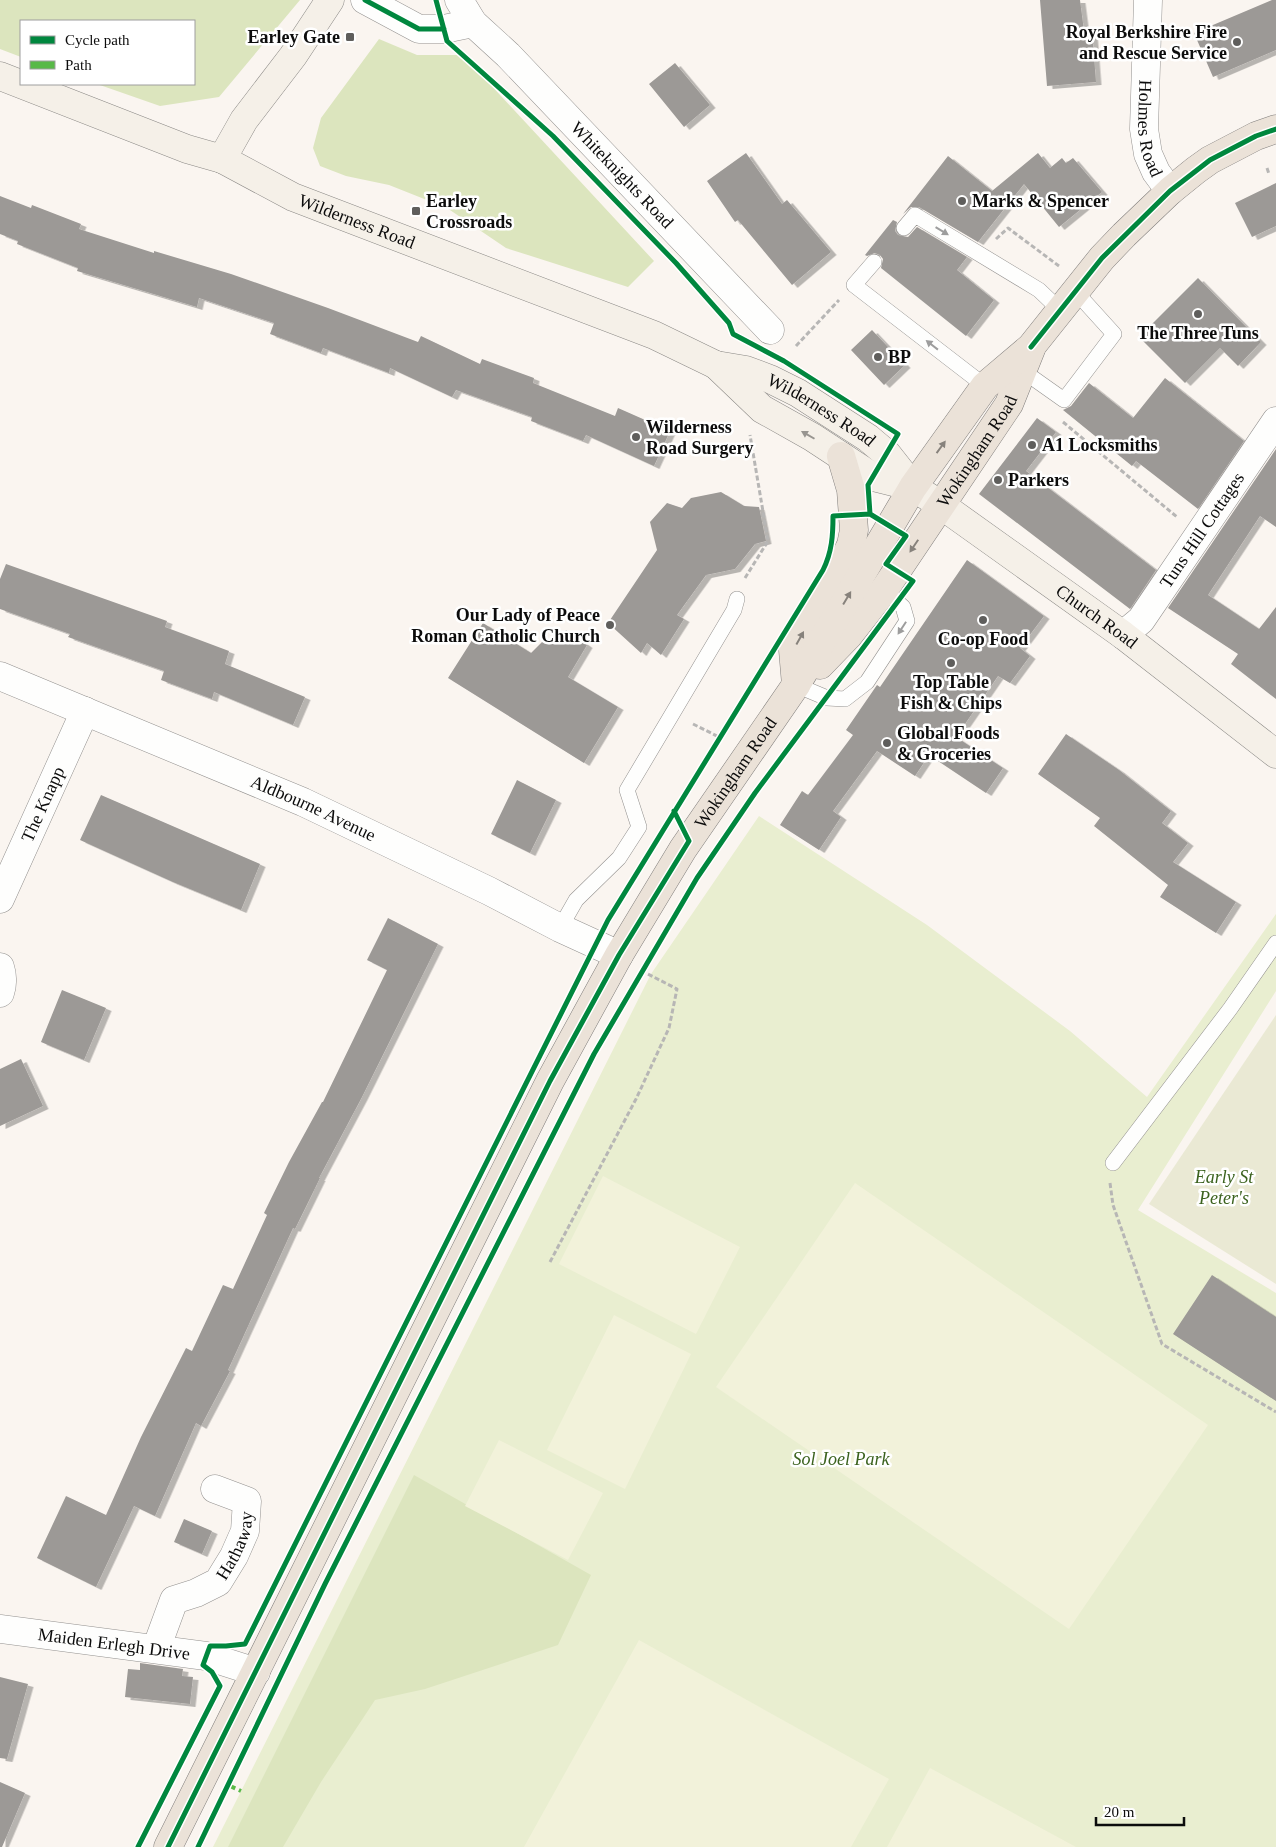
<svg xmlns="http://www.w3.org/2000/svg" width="1276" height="1847" font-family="'Times New Roman',serif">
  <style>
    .green { fill: #e9eed0 }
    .forest { fill: #dce5be }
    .cemetery { fill: #eae9d4 }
    .pitch { fill: #f2f2da }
    .building { fill: #9c9996; filter: url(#shadow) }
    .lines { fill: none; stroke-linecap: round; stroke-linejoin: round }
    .lane-casing { stroke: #93918f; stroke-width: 16 }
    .street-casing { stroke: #93918f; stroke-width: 29 }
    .secondary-casing { stroke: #8a8885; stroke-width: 29 }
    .primary-casing { stroke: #807e7c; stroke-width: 29 }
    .path { stroke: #b7b6b5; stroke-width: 3; stroke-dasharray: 5 2.5; stroke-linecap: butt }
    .lane { stroke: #fefefd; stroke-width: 15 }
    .street { stroke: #fefefd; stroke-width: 28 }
    .secondary { stroke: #f5f0e8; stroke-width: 28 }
    .primary { stroke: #ebe2d8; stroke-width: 28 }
    .quiet { stroke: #58b947; stroke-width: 4; stroke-dasharray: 8 4; stroke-linecap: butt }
    .cycleway-casing { stroke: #fff; stroke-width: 8 }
    .cycleway { stroke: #00873e; stroke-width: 5 }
    .oneway { fill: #9d9d9d }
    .oneway2 { fill: #989590 }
    .oneway3 { fill: #87827c }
    .poi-dot { fill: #5f5e5c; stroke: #fff; stroke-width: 2 }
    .labels { text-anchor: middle; stroke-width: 5; stroke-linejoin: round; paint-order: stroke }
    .poi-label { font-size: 18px; font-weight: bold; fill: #0c0c0c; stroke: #fff; text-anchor: start }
    .street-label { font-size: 18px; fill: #0c0c0c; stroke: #fff }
    .park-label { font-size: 18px; font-style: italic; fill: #3b621e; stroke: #fff }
  </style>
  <defs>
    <filter id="shadow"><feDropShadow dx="5.5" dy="3" stdDeviation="0" flood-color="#0004"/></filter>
  </defs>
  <rect width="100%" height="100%" fill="#faf5f0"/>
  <!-- green -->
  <path class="green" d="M759,816L927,925L1070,1031L1147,1097L1276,914V991L1138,1210L1276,1293V1847H213L651,974Z"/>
  <!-- forest -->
  <path class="forest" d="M0,0H300L219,97L160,106L97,84H194V21H21V57L0,49Z
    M379,39L417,55H463L654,261L628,287L506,248L447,208L389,185L346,176L320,166L313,148L321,118Z
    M414,1475L591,1575L558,1645L425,1689L375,1700L321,1782L283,1847H228Z"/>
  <!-- cemetery -->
  <path class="cemetery" d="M1276,1015V1284L1149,1204Z"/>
  <!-- pitch -->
  <path class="pitch" d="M603,1176L740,1247L696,1334L559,1264Z
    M855,1183L1208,1425L1069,1629L716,1387Z
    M614,1315L691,1354L625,1489L547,1450Z
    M499,1440L603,1493L568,1560L465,1506Z
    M639,1640L889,1779L851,1847H524Z
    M930,1768L1076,1847H887Z"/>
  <!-- building -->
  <path class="building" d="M1040,0H1080L1084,31H1092L1096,82L1047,86Z
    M1272,0H1276V50L1213,77L1194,33Z
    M675,63L710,105L684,127L649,84Z
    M746,153L782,204L787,200L831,252L792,285L738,220L735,222L707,181Z
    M1038,153L1050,168L1062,158L1066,163L1073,158L1102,192L1059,227L1024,184L978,242L919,207H911L903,214L948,156L992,191Z
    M1276,183V226L1252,237L1235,203Z
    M0,196L31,208L32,205L81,224L79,229L154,253V251L231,274L328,308L418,342L421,336L480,364L482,359L534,378L533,383L615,416L618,408L670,431L654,466L586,435L583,441L531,421L532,417L456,390L452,397L390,368L389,373L323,348L321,353L270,334L274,323L199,298L197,307L77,271L78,268L17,244L18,241L0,234Z
    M893,220L897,222L895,231L898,235L908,237L917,227L967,257L957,270L994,300L966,336L881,268L883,259L880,255L875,253L867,256L865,255Z
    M1198,278L1261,342L1238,366L1220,348L1185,383L1139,337Z
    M872,330L905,365L884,385L851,350Z
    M1165,378L1244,441L1198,509L1136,461L1132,466L1063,410L1071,406L1089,383L1133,418Z
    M1037,418L1056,432L1026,471L1156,570L1130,609L979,494Z
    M1276,449V527L1260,516L1208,595L1259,629L1276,607V699L1231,664L1238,654L1168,608Z
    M721,492L744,506L759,507L766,541L755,544L735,569L706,575L677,615L684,619L661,655L647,643L641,653L608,623L657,550L650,522L667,503L682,508L691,498Z
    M967,560L1044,616L1020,648L1030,656L1010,683L998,676L956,737L1003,768L986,793L929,755L915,776L877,751L833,811L841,817L819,850L780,825L802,791L808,795L853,735L846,730L877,685L880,687Z
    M6,564L167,621L165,627L229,651L225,664L305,697L293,725L214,692L212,699L161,680L164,671L68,637L70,634L0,609V579Z
    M483,623L531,653L545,639L557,644L566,630L587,645L568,677L618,707L584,763L448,678Z
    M1066,734L1119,770L1171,811L1162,823L1188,843L1173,862L1236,902L1216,933L1160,897L1168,885L1094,826L1100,818L1038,774Z
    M517,780L556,800L530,853L491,834Z
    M101,795L260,864L241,910L173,882L80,840Z
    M388,918L438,944L362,1097L319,1178H320L295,1229L293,1228L228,1370L230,1371L201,1426L196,1423L155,1516L134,1506L96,1587L37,1558L66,1496L106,1515L141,1437L186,1348L192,1351L223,1285L233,1289L267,1215L264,1213L289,1162L322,1102H323L387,970L367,960Z
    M62,990L106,1008L84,1060L41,1042Z
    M21,1059L43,1106L0,1126V1069Z
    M1212,1275L1276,1317V1401L1173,1334Z
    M184,1519L212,1531L202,1554L174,1542Z
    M140,1663L183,1669L182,1676L193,1677L190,1704L125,1697L128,1669L140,1670Z
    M0,1677L28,1684L7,1759L0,1758Z
    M0,1782L25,1793L2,1847H0Z"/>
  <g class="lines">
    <!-- lane casing -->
    <g class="lane-casing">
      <path id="lane" d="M904,228L915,215L1039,290L1060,310
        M874,262L854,285L985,386
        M1023,371L1064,400L1114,334L1075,291
        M796,685L827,698L845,699L867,682L907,621L903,607L884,590
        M560,928L576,900L619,858L639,827L627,790L734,610L737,599
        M1113,1163L1230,1009L1276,943"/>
    </g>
    <!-- street casing -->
    <g class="street-casing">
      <g id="street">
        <path d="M365,0L419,29H444L473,23"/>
        <path id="s1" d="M459,0L473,23L508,55L770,330"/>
        <path id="s2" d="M1148,0L1144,129L1148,154L1156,172L1170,191"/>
        <path id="s3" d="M1123,635L1141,620L1276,421"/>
        <path id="s4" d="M0,676L303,802L489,891L560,928L619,955"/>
        <path id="s5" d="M0,899L85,711"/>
        <path d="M0,967C3,976 3,984 0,993"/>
        <path id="s6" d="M0,1629L206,1656L256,1672"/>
        <path id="s7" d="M156,1649L174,1600L196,1593L218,1582L234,1556L245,1531L247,1501L215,1489"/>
      </g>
    </g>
    <!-- secondary casing -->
    <g class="secondary-casing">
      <g id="secondary">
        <path id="s8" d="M0,76L187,149L222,159L293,197L654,335L716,365L746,370L770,379L798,393L868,438L887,454L913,487"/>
        <path d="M222,159L244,120L293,56L330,0"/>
        <path id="s9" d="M716,365L762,409L812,437L873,477L913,487L941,505L1123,635L1276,754"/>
      </g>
    </g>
    <!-- primary casing -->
    <g class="primary-casing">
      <g id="primary">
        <path id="s10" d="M820,665L848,636L884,590L1009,404L1031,349"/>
        <path d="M796,685L793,650L843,561L851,545L854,530L851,490L841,456"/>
        <path id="s11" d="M168,1847L550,1081L619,955L683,849L796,685L913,487L985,386L1031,347L1102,258L1124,235L1170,191L1196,170L1210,160L1256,136L1276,129"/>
      </g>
    </g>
    <!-- path -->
    <path class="path" d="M1267,168L1269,174
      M996,239L1008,228L1059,266
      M796,346L839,300
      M1063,422L1177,517
      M745,578L768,541L750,435
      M693,724L719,737
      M1110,1183L1113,1205L1162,1344L1276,1412
      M550,1262L636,1099L669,1028L677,989L642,971"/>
    <!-- lane -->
    <use href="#lane" class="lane"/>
    <!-- street -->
    <use href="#street" class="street"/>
    <!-- secondary -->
    <use href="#secondary" class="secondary"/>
    <!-- primary -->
    <use href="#primary" class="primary"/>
    <!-- quiet -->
    <path class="quiet" d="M228,1785L241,1791"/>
    <!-- cycleway casing -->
    <g class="cycleway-casing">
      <path id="cycleway" d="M365,0L419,29H444
        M436,0L447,41L553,136L676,263L729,323L733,334L784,361L898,434L868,485L870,514
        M1031,347L1102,258L1170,191L1210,160L1256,136L1276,129
        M138,1847L220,1686L212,1672L203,1665L210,1646H226L245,1644L608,920L823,570C832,552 833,535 833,516L870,514L906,536L886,564L913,581L755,793L697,878L594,1054L325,1584L198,1847
        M168,1847L550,1081L619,955L689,841L674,811"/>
    </g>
    <!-- cycleway -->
    <use href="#cycleway" class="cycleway"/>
  </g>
  <!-- one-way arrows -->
  <defs><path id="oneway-solid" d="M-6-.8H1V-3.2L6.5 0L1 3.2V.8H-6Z" transform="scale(1.25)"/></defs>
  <g class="oneway">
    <use href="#oneway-solid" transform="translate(942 231) rotate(31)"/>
    <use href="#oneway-solid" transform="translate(932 345) rotate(-142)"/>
    <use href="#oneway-solid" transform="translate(902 628) rotate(123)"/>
  </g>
  <use class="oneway2" href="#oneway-solid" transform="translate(808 435) rotate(-150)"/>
  <g class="oneway3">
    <use href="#oneway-solid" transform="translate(941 447) rotate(-54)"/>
    <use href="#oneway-solid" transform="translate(914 546) rotate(124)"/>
    <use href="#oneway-solid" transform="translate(847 598) rotate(-59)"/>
    <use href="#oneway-solid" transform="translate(800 638) rotate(-61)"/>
  </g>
  <!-- markers -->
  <g class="poi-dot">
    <rect x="345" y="32" width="10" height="10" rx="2.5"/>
    <circle cx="1237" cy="42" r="5"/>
    <circle cx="962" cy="201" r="5"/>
    <rect x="411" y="206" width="10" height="10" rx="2.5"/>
    <circle cx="1198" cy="314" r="5"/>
    <circle cx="878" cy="357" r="5"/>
    <circle cx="636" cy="437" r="5"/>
    <circle cx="1032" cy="445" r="5"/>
    <circle cx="998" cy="480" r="5"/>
    <circle cx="983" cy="620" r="5"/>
    <circle cx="610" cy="625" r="5"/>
    <circle cx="951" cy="663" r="5"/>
    <circle cx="887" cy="743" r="5"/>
  </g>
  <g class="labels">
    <!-- poi labels -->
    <g class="poi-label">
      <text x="1227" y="38" text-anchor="end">Royal Berkshire Fire<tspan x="1227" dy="21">and Rescue Service</tspan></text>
      <text x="340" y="43" text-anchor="end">Earley Gate</text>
      <text x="426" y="207">Earley<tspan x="426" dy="21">Crossroads</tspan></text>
      <text x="972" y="207">Marks &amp; Spencer</text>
      <text x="1198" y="339" text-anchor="middle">The Three Tuns</text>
      <text x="888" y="363">BP</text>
      <text x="646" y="433">Wilderness<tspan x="646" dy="21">Road Surgery</tspan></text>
      <text x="1042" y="451">A1 Locksmiths</text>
      <text x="1008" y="486">Parkers</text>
      <text x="600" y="621" text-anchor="end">Our Lady of Peace<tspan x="600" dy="21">Roman Catholic Church</tspan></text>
      <text x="983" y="645" text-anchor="middle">Co-op Food</text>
      <text x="951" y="688" text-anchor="middle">Top Table<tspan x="951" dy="21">Fish &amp; Chips</tspan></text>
      <text x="897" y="739">Global Foods<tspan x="897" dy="21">&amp; Groceries</tspan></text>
    </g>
    <!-- street labels -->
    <g class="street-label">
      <text dy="6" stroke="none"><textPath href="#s2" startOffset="129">Holmes Road</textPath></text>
      <text dy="6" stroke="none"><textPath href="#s1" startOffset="240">Whiteknights Road</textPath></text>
      <text dy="6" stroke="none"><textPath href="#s8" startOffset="386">Wilderness Road</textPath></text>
      <text dy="6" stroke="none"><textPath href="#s8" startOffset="889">Wilderness Road</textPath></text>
      <text dy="6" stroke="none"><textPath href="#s10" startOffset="266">Wokingham Road</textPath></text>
      <text dy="6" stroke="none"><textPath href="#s3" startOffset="132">Tuns Hill Cottages</textPath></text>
      <text dy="6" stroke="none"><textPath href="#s9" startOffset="460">Church Road</textPath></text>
      <text dy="6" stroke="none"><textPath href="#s11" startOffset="1216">Wokingham Road</textPath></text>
      <text dy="6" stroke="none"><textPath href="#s5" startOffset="104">The Knapp</textPath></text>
      <text dy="6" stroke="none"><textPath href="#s4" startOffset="340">Aldbourne Avenue</textPath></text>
      <text dy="6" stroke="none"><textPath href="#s7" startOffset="141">Hathaway</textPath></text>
      <text dy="6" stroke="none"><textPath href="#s6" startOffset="115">Maiden Erlegh Drive</textPath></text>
    </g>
    <!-- park labels -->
    <g class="park-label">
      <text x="1224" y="1183">Early St<tspan x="1224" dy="21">Peter's</tspan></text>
      <text x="841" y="1465">Sol Joel Park</text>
    </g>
  </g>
  <!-- legend -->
  <rect x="20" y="20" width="175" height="65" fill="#ffffff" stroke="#9e9e9e"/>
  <rect x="30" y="36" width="25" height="8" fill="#00873e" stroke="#9e9e9e"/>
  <text x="65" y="45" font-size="15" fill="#0c0c0c">Cycle path</text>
  <rect x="30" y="61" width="25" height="8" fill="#58b947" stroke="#9e9e9e"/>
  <text x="65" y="70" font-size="15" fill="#0c0c0c">Path</text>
  <!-- scale -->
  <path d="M1096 1817v8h88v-8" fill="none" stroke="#0c0c0c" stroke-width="2.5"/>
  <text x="1104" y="1817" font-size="15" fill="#0c0c0c" stroke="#ffffff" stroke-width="4" paint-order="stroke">20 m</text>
</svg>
